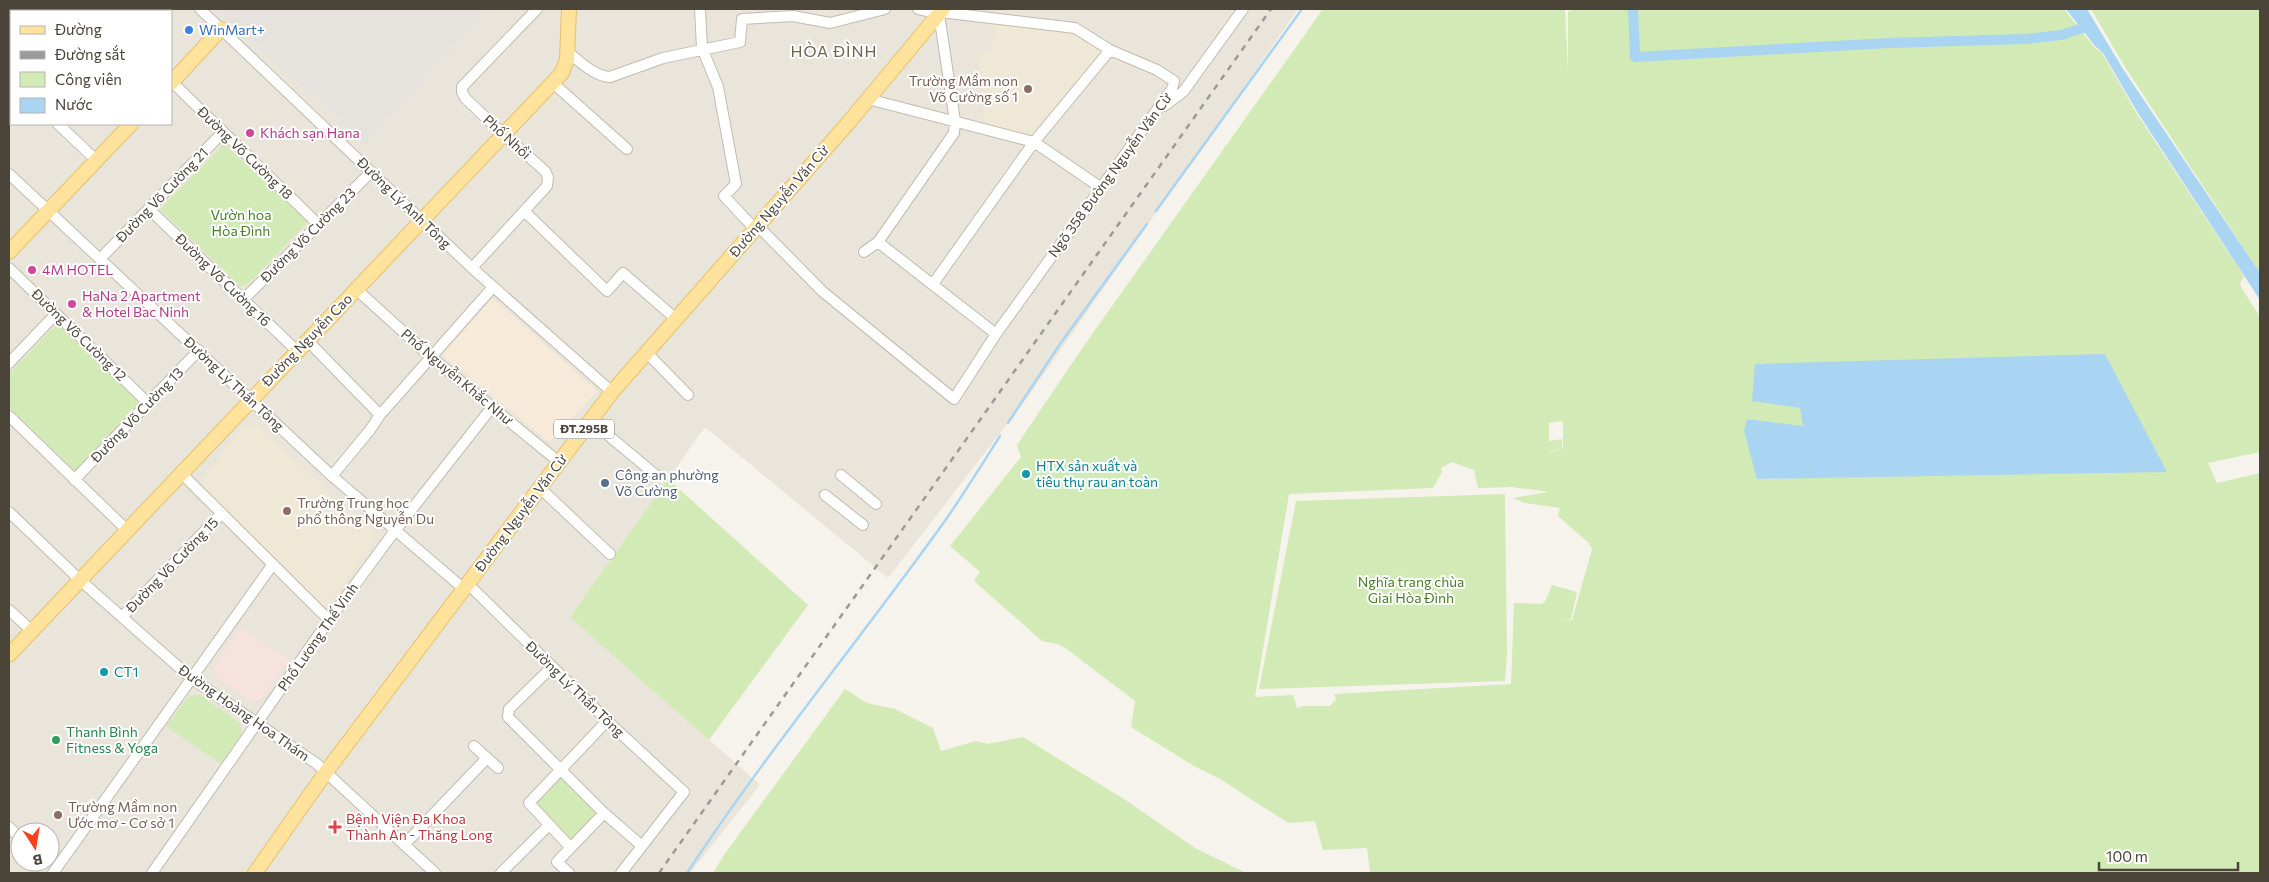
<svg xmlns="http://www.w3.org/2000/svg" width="2269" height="882" font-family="Commissioner,sans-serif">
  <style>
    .residential { fill: #eae5da; fill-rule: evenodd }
    .commercial { fill: #f7ead8 }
    .industrial { fill: #e6e2dd }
    .education { fill: #efe8d6 }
    .medical { fill: #f6e3e0 }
    .green { fill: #d2eab5; fill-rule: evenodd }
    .water { fill: #a9d4f2 }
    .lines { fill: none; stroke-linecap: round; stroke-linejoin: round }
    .stream { stroke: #a9d4f2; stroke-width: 2.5 }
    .canal { stroke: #a9d4f2; stroke-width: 10 }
    .minor-casing { stroke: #c2bbae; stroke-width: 12 }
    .major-casing { stroke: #e6c16a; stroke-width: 16 }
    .minor { stroke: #fff; stroke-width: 10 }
    .major { stroke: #ffe39c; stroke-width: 14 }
    .rail { stroke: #9a9a9a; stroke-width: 2.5; stroke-dasharray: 6 6; stroke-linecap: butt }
    .shop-dot { fill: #3f7fe0; stroke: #fff; stroke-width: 2 }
    .education-dot { fill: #8d6e63; stroke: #fff; stroke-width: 2 }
    .hotel-dot { fill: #d1479c; stroke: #fff; stroke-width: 2 }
    .culture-dot { fill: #0f9aa8; stroke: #fff; stroke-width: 2 }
    .service-dot { fill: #5c6f8a; stroke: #fff; stroke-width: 2 }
    .leisure-dot { fill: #2e9e5b; stroke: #fff; stroke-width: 2 }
    .health-dot { fill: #e0444e; stroke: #fff; stroke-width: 2 }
    .labels { text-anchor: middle; stroke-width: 4; stroke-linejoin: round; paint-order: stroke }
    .shield { fill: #fff; stroke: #817c74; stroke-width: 1 }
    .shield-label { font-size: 12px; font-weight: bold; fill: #4b4439 }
    .shop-label { font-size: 14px; fill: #366cbe; stroke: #fff; text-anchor: start }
    .education-label { font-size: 14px; fill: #785e54; stroke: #fff; text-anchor: start }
    .hotel-label { font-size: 14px; fill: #b23c85; stroke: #fff; text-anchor: start }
    .street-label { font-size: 14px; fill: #4b4439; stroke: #fff }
    .park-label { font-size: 14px; fill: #4a7f2a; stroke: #fff }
    .culture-label { font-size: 14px; fill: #0d838f; stroke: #fff; text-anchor: start }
    .service-label { font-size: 14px; fill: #4e5e75; stroke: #fff; text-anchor: start }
    .leisure-label { font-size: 14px; fill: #27864d; stroke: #fff; text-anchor: start }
    .health-label { font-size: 14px; fill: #be3a42; stroke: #fff; text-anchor: start }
    .quarter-label { font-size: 16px; letter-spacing: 1px; fill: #6e6250; stroke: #fff }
  </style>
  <rect width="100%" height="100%" fill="#f6f3ec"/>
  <!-- residential -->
  <path class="residential" d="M9,9H1298L1025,401L888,578L705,427L571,616L760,785L690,873H9ZM11,11H171V124H11ZM20,832H50V862H20Z"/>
  <!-- commercial -->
  <path class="commercial" d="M493,298L597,391L549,442L442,355Z"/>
  <!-- industrial -->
  <path class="industrial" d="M216,9H487L367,145Z"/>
  <!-- education -->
  <path class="education" d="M995,20L1073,30L1106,52L1033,138L985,124L979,53L991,52Z
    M256,425L373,531L375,540L329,607L326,609L204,490L202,480L243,427Z"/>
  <!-- medical -->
  <path class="medical" d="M240,627L289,660L260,700L253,702L218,679L214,669Z"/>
  <!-- green -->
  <path class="green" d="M1323,9H1565L1568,73V12L1574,9H2064L2094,47L2102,53L2137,114L2240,270L2244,277L2240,283L2241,287L2260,317V452L2208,463L2217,483L2260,473V873H1373L1370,872L1367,848L1323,850L1315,821L1288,823L1220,779L1194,766L1131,727L1135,701L1064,647L1058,644L1042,641L974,581L980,572L950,546L1021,457L1017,445L1083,347ZM1801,408L2166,471L1758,479L1747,419L1803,427ZM1563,421V448L1550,453V462V452L1562,448V439L1549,441V423ZM1452,462L1474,470L1478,488L1512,487L1549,492L1513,498L1525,503L1560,508L1558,516L1589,543L1592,549L1572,620L1560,619H1571L1577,592L1552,585L1545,602L1541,604L1514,603L1511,684L1334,694L1336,699L1330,706H1303L1297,708L1293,695L1255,697L1289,494L1433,488L1442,472L1441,468Z
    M2091,9H2260V273L2125,67Z
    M224,144L306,220V224L247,285L240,286L160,209Z
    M57,324L139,402L75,471L9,407V374Z
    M668,479L808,605L709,740L570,617Z
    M1505,494L1507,654L1505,681L1259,689L1296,501Z
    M845,689L867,703L895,709L933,728L941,751L976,741L988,744L1023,737L1127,801L1195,848L1246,873H713L724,855Z
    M200,695L239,722L242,733L221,764L166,726L189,696Z
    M562,777L599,814L571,841L534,804Z"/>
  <!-- water -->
  <path class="water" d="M2066,9H2087L2123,69L2260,273V300L2138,113L2103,53L2095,46Z
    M2105,354L2167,472L1757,479L1744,431L1747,419L1803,426L1800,408L1752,401L1755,364Z"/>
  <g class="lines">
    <!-- stream -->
    <path class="stream" d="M1156,211L1302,9
      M1008,423L1060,344L1147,224
      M687,873C766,753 858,642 942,525C962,497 981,466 1000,436"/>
    <!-- canal -->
    <path class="canal" d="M1633,9L1635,57L1889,43L2025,39L2061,35L2089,26L2091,29"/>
    <!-- minor casing -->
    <g class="minor-casing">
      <path id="minor" d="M200,9L472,268L612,392
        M700,9L702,48L718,87L736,184L724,196L755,229
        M94,11L97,9
        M144,11L147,9
        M9,12L12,9
        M567,51C579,61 594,76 610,77L663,58L740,42L742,19L793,16L830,23L885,9
        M9,77L11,80
        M172,82L318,224
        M553,83L627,149
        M868,99L1034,142L1100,187
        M1164,106L1183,92L1243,9
        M58,124L96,160
        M9,174L332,476L464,589
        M149,209L297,351
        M524,211L607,291L623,273L676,319
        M758,226L822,291L954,399L996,334L1172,89L1174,81L1157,70L1110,50L1075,28L940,12
        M878,242L996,334
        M864,252L878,242L954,133L955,121L939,14L918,9
        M101,258L223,132
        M9,268L148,403
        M472,268L547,186L548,177L545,171L504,135L465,98L462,92V87L537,9
        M933,284L1034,142L1110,50
        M356,289L431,357L559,462
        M244,299L371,172
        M307,340L380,415
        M647,353L688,395
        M9,363L56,314
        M9,416L127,530
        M591,421L657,476
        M181,473L329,620
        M841,475L876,504
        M332,476L370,430L380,415L493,287
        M74,480L199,350
        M540,488L610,554
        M825,495L863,525
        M9,512L80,580L191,678L317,764L435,873
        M468,584L616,729L684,792L621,873
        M9,610L31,630
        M122,617L222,513
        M552,667L509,709L508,717L604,813L642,846
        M487,758L498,768
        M9,827L20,838
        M404,845L487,758L474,746
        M570,847L529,803L607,721
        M53,873L273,564
        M152,873L329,620L394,532L492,407
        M501,873L549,825
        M569,873L557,862L604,813"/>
    </g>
    <!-- major casing -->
    <g class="major-casing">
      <path id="major" d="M171,83L221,29
        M9,252L131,124
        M9,655L562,73L567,59L569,9
        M255,873L326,772L612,392L849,122L943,9"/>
    </g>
    <!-- minor -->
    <use href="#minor" class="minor"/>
    <!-- major -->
    <use href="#major" class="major"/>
    <!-- rail -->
    <path class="rail" d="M659,873L1271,9"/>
  </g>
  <!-- markers -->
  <circle class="shop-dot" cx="189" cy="30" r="5"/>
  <g class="education-dot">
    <circle cx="1028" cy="89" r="5"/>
    <circle cx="287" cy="511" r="5"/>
    <circle cx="58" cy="815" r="5"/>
  </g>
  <g class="hotel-dot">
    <circle cx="250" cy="133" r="5"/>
    <circle cx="32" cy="270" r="5"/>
    <circle cx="72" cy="304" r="5"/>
  </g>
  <g class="culture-dot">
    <circle cx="1026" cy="474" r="5"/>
    <circle cx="104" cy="672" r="5"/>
  </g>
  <circle class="service-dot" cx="605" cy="483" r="5"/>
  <circle class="leisure-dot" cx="56" cy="740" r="5"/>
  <path class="health-dot" d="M332.5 819.5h5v5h5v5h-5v5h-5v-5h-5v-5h5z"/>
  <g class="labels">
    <!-- shield labels -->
    <rect class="shield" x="554" y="419.5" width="60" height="19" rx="4"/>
    <g class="shield-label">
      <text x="584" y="433">ĐT.295B</text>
    </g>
    <!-- shop labels -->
    <g class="shop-label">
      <text x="199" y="35">WinMart+</text>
    </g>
    <!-- education labels -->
    <g class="education-label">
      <text x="1018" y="86" text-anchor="end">Trường Mầm non<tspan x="1018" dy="16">Võ Cường số 1</tspan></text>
      <text x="297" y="508">Trường Trung học<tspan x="297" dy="16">phổ thông Nguyễn Du</tspan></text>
      <text x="68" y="812">Trường Mầm non<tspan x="68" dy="16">Ước mơ - Cơ sở 1</tspan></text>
    </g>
    <!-- hotel labels -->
    <g class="hotel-label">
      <text x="260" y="138">Khách sạn Hana</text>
      <text x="42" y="275">4M HOTEL</text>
      <text x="82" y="301">HaNa 2 Apartment<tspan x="82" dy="16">&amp; Hotel Bac Ninh</tspan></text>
    </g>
    <!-- street labels -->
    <g class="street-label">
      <text transform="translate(507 137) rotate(42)" y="5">Phố Nhồi</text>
      <text transform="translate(245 153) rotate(44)" y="5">Đường Võ Cường 18</text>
      <text transform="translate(1110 175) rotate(-54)" y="5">Ngõ 358 Đường Nguyễn Văn Cừ</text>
      <text transform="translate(162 195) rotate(-46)" y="5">Đường Võ Cường 21</text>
      <text transform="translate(779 201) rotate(-49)" y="5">Đường Nguyễn Văn Cừ</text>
      <text transform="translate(404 203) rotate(44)" y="5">Đường Lý Anh Tông</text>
      <text transform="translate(308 235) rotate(-45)" y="5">Đường Võ Cường 23</text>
      <text transform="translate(223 280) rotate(44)" y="5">Đường Võ Cường 16</text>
      <text transform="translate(79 335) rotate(44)" y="5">Đường Võ Cường 12</text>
      <text transform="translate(307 340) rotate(-46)" y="5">Đường Nguyễn Cao</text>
      <text transform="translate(457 377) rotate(40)" y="5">Phố Nguyễn Khắc Như</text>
      <text transform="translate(234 384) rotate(43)" y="5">Đường Lý Thần Tông</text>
      <text transform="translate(137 415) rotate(-46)" y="5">Đường Võ Cường 13</text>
      <text transform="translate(521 513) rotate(-53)" y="5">Đường Nguyễn Văn Cừ</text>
      <text transform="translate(172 565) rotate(-46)" y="5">Đường Võ Cường 15</text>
      <text transform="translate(318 637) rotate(-55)" y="5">Phố Lương Thế Vinh</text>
      <text transform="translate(575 689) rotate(44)" y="5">Đường Lý Thần Tông</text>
      <text transform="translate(244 713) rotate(35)" y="5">Đường Hoàng Hoa Thám</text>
    </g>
    <!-- park labels -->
    <g class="park-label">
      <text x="241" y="220">Vườn hoa<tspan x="241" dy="16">Hòa Đình</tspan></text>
      <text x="1411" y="587">Nghĩa trang chùa<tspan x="1411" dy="16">Giai Hòa Đình</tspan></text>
    </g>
    <!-- culture labels -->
    <g class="culture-label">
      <text x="1036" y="471">HTX sản xuất và<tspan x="1036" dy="16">tiêu thụ rau an toàn</tspan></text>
      <text x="114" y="677">CT1</text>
    </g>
    <!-- service labels -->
    <g class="service-label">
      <text x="615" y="480">Công an phường<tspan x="615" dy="16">Võ Cường</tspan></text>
    </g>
    <!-- leisure labels -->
    <g class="leisure-label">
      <text x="66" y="737">Thanh Bình<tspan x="66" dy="16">Fitness &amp; Yoga</tspan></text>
    </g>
    <!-- health labels -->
    <g class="health-label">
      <text x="346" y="824">Bệnh Viện Đa Khoa<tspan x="346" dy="16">Thành An - Thăng Long</tspan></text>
    </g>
    <!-- quarter labels -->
    <g class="quarter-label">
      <text x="834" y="57">HÒA ĐÌNH</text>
    </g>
  </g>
  <!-- border -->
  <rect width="2269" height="882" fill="none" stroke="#4b4439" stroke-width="20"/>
  <!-- legend -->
  <rect x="10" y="10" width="162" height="115" fill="#ffffff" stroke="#b7b4b0"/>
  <rect x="20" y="26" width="25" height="8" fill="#ffe39c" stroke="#b7b4b0"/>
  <text x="55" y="35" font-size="15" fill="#4b4439">Đường</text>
  <rect x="20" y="51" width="25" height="8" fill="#9a9a9a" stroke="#b7b4b0"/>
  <text x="55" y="60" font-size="15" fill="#4b4439">Đường sắt</text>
  <rect x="20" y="72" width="25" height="15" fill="#d2eab5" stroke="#b7b4b0"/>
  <text x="55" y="85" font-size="15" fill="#4b4439">Công viên</text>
  <rect x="20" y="98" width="25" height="15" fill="#a9d4f2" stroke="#b7b4b0"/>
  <text x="55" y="110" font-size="15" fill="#4b4439">Nước</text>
  <!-- north arrow -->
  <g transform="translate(35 847) rotate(168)"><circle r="24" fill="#ffffff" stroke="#b7b4b0"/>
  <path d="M0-4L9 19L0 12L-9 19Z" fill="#fc3f1d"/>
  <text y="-8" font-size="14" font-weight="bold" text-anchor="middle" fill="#4b4439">B</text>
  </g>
  <!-- scale -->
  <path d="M2099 862v8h139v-8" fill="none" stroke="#4b4439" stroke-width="2.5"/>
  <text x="2106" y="862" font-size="15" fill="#4b4439" stroke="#ffffff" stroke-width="4" paint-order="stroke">100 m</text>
</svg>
